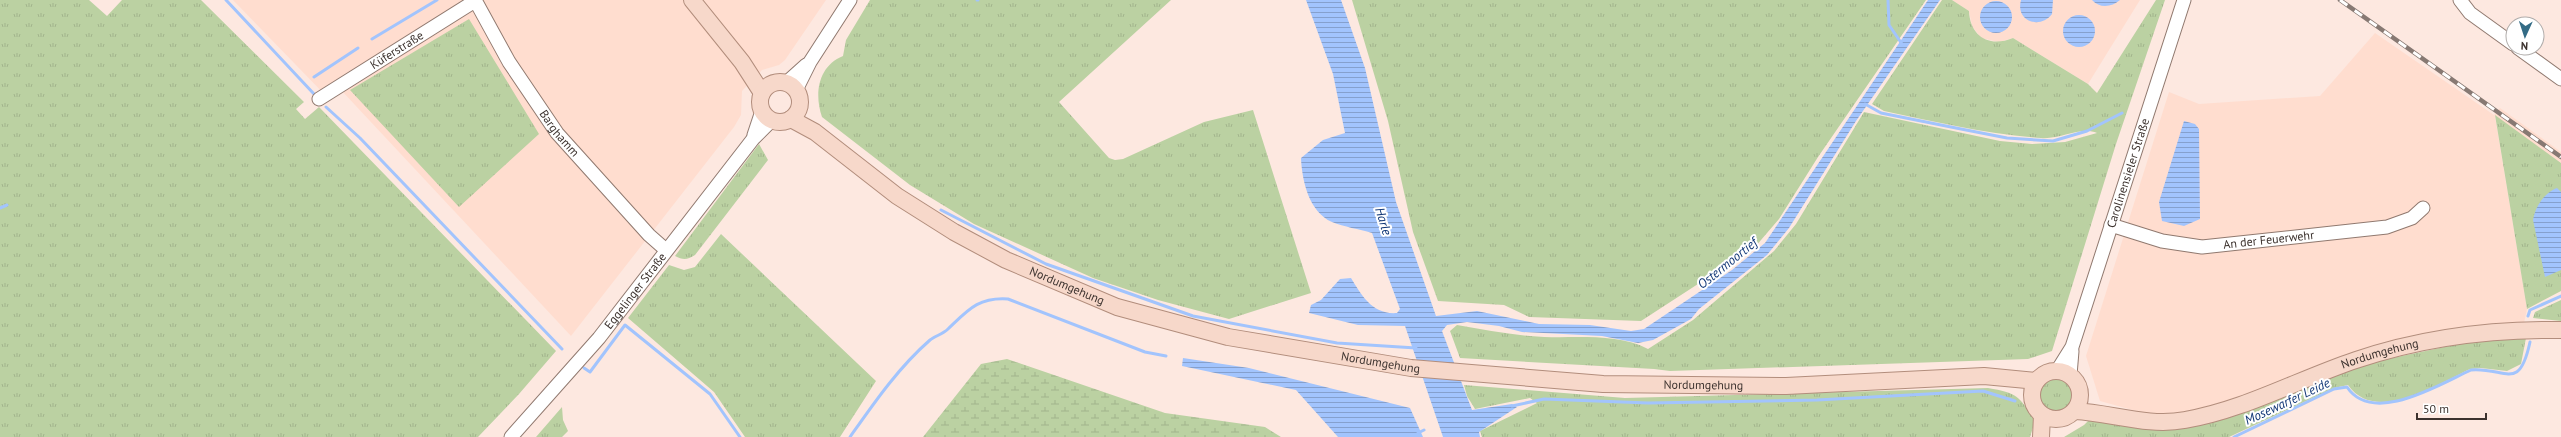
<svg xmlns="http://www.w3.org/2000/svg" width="2561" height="437" font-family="'PT Sans',sans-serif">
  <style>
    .built { fill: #ffddcf }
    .grass { fill: url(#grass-tufts) }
    .wetland { fill: url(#wetland-marsh) }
    .water { fill: url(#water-rules) }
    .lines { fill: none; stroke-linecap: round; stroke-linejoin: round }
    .stream { stroke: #a2c4fd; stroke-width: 3 }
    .minor-casing { stroke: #90796f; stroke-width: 15 }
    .major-casing { stroke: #b28d7c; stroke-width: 18 }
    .minor { stroke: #fff; stroke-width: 13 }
    .major { stroke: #f7d8ca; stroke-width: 16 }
    .rail-casing { stroke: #877973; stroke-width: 4.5 }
    .rail { stroke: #fff; stroke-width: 3; stroke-dasharray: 9; stroke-linecap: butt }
    .labels { text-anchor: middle; stroke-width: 4; stroke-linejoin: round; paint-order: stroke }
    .street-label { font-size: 12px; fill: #3c322e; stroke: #fff }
    .water-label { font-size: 13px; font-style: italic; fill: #0f3575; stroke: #fff }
  </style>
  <defs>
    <pattern id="grass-tufts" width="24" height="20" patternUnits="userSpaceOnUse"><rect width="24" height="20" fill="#bbd1a2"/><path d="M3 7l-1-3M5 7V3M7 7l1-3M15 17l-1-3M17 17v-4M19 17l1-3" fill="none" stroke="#a2b48c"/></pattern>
    <pattern id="wetland-marsh" width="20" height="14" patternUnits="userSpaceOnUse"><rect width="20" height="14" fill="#bbd1a2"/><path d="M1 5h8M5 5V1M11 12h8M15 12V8" fill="none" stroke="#a2b48c"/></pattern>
    <pattern id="water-rules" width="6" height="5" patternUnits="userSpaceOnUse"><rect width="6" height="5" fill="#a2c4fd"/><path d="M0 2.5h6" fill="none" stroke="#85a0cd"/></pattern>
  </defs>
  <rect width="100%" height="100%" fill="#fde8e0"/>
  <!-- built -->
  <path class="built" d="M233,0H826L785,60L779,65L762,70L742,91L741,115L734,127L571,336L341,90L329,99Z
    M1952,0H2140L2088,84L2013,38L1999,42L1981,38L1972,26L1969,11Z
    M2375,33L2494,115L2500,108L2561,152V163L2495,116L2527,309L2524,323L2409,341L2206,410L2154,416L2100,401L2086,356L2169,92L2199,104L2320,96Z"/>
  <!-- grass -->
  <path class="grass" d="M0,0H89L107,16L122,0H201L304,102L296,109L305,119L319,107L556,351L519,394L478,437H0Z
    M870,0H1171L1059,102L1109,158L1115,160L1123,159L1204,122L1253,110L1311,293L1229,319L1158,300L1093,278L974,224L910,185L822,117C814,94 818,66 843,56L846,40Z
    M1352,0H1926L1818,157L1779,219L1755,247L1641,321L1529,317L1504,305L1438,301L1413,232L1388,121Z
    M1942,0H1952L1969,11C1970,36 1989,48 2013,38L2088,84L2097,93L2156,0H2165L2116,144L2052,351L2028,359L1670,371L1654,369L1460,358L1450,331L1457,325C1481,329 1506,334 1530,336C1567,340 1614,331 1648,349L1693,320L1774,251L1796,224L1864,112L2000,141L2032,144L2065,142L2097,133C2081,126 2059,140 2041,138C1987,134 1936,122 1884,111L1872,104Z
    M469,19L539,134L459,207L350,90Z
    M2495,115L2561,163V291L2527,309Z
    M759,144L768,160L695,255C687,260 683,260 675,256Z
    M721,234L876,381L840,437H745L714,392L628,318L669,265L684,270L695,267Z
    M2561,300V321L2533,318L2535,312Z
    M2526,338L2521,364L2507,371L2481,368L2470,369C2438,384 2376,425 2348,385L2334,388L2229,437H2064L2084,425L2093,416L2152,428L2383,360L2463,343Z
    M2038 396a18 18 0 1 1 36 0a18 18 0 1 1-36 0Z
    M1464,385L1625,398L1988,388C2018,393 2019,396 2035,421L2030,437H1482L1480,431L1537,403L1530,398L1475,409L1467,396Z
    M562,407L563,420L568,431L562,437H536Z"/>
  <!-- wetland -->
  <path class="wetland" d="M1007,359L1165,413L1265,427L1281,437H923L981,364Z"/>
  <!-- water -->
  <path class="water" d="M1306,0H1341L1365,68L1396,202L1436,316L1477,311L1539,324L1590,325L1631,331L1644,329L1732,270L1765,243L1928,0H1940L1856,121L1789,228L1767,255L1699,309L1691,319L1653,340L1638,343L1602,336L1522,332L1499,326L1467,322L1447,325L1442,331L1472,410L1512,404L1517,407L1479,432L1480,437H1443L1405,326L1358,325L1309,313L1311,305L1321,300L1340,279L1351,278C1362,296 1373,315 1397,313L1400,309L1372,233C1359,229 1344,227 1332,222C1309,212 1302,181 1301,158L1323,140L1345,133L1333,74Z
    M2021,0H2053L2052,14C2040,30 2015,21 2021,0Z
    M2092,0H2120C2112,7 2100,9 2092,0Z
    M1980 17a16 16 0 1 1 32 0a16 16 0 1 1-32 0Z
    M2063 31a16 16 0 1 1 32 0a16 16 0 1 1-32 0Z
    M2184,121L2195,124L2199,129L2200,219L2184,226L2162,221L2159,202Z
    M2557,188L2561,192V270L2545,277L2533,220C2535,207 2544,193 2557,188Z
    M1183,358L1249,368L1410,408L1423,437H1338L1296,390L1182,366Z"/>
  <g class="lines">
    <!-- stream -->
    <path class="stream" d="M226,0L314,94
      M977,0H978
      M1888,0L1889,25L1902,44
      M372,39L437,0
      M314,77L358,48
      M1865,104L1881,113L1956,128L2007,138L2053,141L2087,131L2122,113
      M326,107L360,138L562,349
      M0,208L7,205
      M941,210L1046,264L1193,316L1337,343L1416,348
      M2528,316L2530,310L2561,296
      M584,368L590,372L625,325L710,394L740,437
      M1512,406L1544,399L1648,403L1817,400L1983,391L2015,401
      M1418,433L1424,430
      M850,437C874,403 898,368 930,340C935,336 943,334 948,329C968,310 978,297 1008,299L1145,352L1166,356
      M2234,437L2334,389L2347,387C2373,426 2440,384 2471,370C2506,367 2519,393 2530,342"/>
    <!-- minor casing -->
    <g class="minor-casing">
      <g id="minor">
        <path id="s1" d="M475,0L509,62L557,133L649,235L666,250"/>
        <path d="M2460,0L2470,13L2513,44"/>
        <path d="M2518,48L2561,79"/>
        <path d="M786,83L806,65"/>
        <path d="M796,90L810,62L850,0"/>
        <path id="s2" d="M319,99L475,1"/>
        <path d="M754,135L762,111"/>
        <path id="s3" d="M2111,225L2162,241L2202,247L2387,227L2412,218L2423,208"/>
        <path id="s4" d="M2057,371L2072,347L2184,0"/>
        <path d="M2070,375L2072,351"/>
        <path id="s5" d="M511,437L599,338L753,139L772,120"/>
      </g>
    </g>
    <!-- major casing -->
    <g class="major-casing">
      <g id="major">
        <path d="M692,0L742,62L762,93"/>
        <circle cx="780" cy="102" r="20"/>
        <path id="s6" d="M791,119L815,132L897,196L954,232L1006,260L1117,307L1228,337L1411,368L1603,384L1786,386L1984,376L2036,381"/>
        <circle cx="2056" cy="395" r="24"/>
        <path id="s7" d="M2075,411C2112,413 2148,427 2185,420C2244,410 2299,379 2356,360C2421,338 2492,329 2561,330"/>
        <path d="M2041,437L2042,415"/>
      </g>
    </g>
    <!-- minor -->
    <use href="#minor" class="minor"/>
    <!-- major -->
    <use href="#major" class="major"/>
    <!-- rail casing -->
    <g class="rail-casing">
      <path id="rail" d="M2340,0L2561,157"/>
    </g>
    <!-- rail -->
    <use href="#rail" class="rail"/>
  </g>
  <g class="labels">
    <!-- street labels -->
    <g class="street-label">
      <text dy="4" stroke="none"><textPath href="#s2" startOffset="92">Küferstraße</textPath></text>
      <text dy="4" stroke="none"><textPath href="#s1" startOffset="158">Barghamm</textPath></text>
      <text dy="4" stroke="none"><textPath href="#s4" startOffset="211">Carolinensieler Straße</textPath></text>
      <text dy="4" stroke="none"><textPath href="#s3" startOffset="161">An der Feuerwehr</textPath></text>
      <text dy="4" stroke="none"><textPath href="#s6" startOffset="324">Nordumgehung</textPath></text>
      <text dy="4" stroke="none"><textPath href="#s5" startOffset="192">Eggelinger Straße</textPath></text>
      <text dy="4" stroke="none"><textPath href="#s7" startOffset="317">Nordumgehung</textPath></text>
      <text dy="4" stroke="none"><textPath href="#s6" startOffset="648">Nordumgehung</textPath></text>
      <text dy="4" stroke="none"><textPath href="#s6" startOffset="972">Nordumgehung</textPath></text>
    </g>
    <!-- water labels -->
    <g class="water-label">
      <text transform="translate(1384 221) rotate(73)" y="5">Harle</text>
      <text transform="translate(1727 263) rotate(-39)" y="5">Ostermoortief</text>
      <text transform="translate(2287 401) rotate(-25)" y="5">Mosewarfer Leide</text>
    </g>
  </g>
  <!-- north arrow -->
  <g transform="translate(2525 36) rotate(183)"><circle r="19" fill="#ffffff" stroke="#b1adab"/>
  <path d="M0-3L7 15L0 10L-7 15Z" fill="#336b85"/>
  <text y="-6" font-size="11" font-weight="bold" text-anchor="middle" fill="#3c322e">N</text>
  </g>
  <!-- scale -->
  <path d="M2417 413v6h69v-6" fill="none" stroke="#3c322e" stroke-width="2"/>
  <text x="2423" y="413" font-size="12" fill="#3c322e" stroke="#ffffff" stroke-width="3" paint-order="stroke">50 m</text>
</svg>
